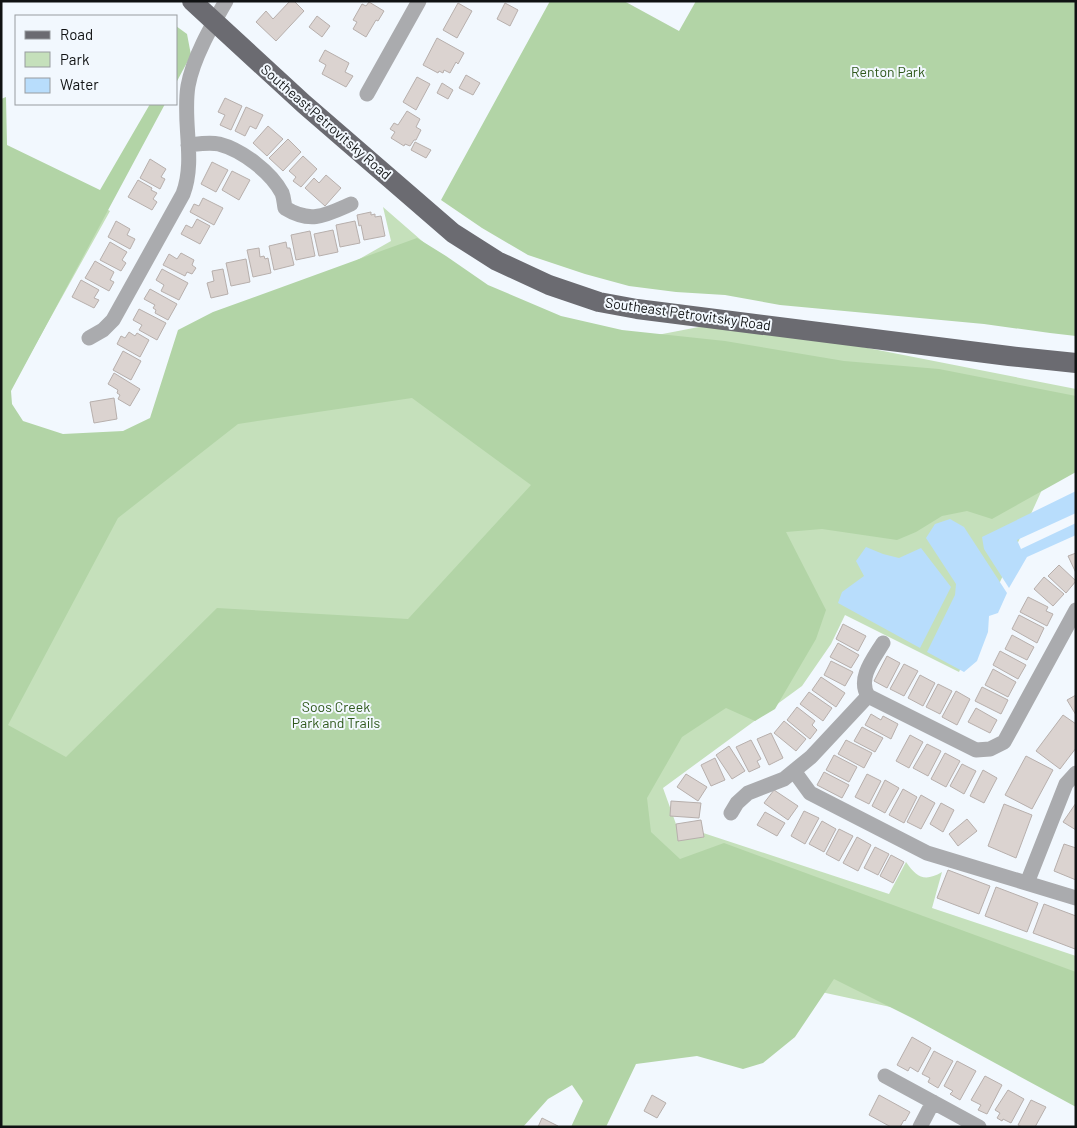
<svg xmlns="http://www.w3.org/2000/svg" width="1077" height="1128" font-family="Barlow,sans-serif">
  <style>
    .green { fill: #c5e0bb }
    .forest { fill: #b2d4a6; fill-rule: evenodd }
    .water { fill: #b8ddfc }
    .building { fill: #dbd3d0; stroke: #b7afac }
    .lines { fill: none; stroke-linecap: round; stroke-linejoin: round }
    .minor { stroke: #aaabae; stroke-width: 15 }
    .major { stroke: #6b6b71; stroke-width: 20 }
    .labels { text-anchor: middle; stroke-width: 4; stroke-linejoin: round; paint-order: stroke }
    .park-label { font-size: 14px; fill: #2e581b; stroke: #f2f8fe }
    .street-label { font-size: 14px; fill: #101213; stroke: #f2f8fe }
  </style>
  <rect width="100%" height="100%" fill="#f2f8fe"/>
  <!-- green -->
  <path class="green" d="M1,150L110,211L3,403L13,427L109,457L347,266L391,241L383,207L452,267L473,280L568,324L652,336L730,321L1076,389V415L959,672L845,615L831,644L802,686L663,788L676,824L889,894L906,862C917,878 925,882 942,872L932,908L1076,956V1047L691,964L1,1127Z"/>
  <!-- forest -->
  <path class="forest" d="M550,1H624L679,31L696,1H1076V336L1050,333L984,324L780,305L725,295L676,292L629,286L585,274L528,255L482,228L441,200Z
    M176,26L187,34L191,55L176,83Z
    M6,97L7,145L100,190L150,104H165L11,391L12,404L23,421L63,434L123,431L150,418L178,330L213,312L417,238L446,256L488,285L561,316L622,330L725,341L844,361L939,369L1076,396V472L992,519L967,511L942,516L916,532L897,540L822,529L786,532L826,610L816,639L775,709L755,721L726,708L682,737L647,798L651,832L680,859L724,843L1076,972V1107L914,1019L834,979L795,1037L763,1063L743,1069L697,1056L636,1064L606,1127H571L583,1101L572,1085L548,1099L523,1127H1V99ZM412,398L531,485L408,619L217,608L66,757L8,725L118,518L238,424Z"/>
  <!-- water -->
  <path class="water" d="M1076,491V513L1017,540L1021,549L1076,523V535L1027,557L1009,588L984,549L982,537Z
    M950,519L964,527L1007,593L998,613L989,616L988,632L977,661L964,672L927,652L955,595L956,584L926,538L935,524Z
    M866,547L883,554L899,558L921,548L951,587L920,648L838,603L842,592L864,576L856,561Z"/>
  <!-- building -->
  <path class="building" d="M290,1H294L304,11L276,41L256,22L266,11L273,19Z
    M369,2L384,11L378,21L376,20L366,37L353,29L357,22L353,20L362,4L366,6Z
    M458,3L472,11L457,38L443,30Z
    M505,3L518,10L510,26L497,19Z
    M317,16L330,26L322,37L309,27Z
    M437,38L464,53L458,64L456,62L450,73L444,70L443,73L439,71L438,73L423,65Z
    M325,50L349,63L345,72L353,76L346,87L322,74L326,65L319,61Z
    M466,75L480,83L473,95L459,88Z
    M417,77L430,84L416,110L403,102Z
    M442,83L453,90L448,99L437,93Z
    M225,98L242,106L231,130L220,125L225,115L218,112Z
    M246,107L263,115L256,129L250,126L245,136L235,131Z
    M407,111L420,119L416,127L421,130L416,140H414L410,146L405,144L404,146L391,138L395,132L390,129L394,123L398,125Z
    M268,126L283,139L267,156L253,143Z
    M288,139L301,152L283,171L269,158Z
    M415,142L431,150L426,158L411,150Z
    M303,156L317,169L301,187L293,181L296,177L289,171Z
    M150,159L166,169L161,177L165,179L160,189L140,178Z
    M212,162L228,170L216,192L201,184Z
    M232,171L250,180L239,200L222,190Z
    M326,175L341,188L325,206L305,188L314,178L319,183Z
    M138,180L152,188L151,190L157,193L153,199L157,202L152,210L128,197Z
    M203,198L223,208L214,225L190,212L194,204L199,206Z
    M371,212V215L375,214V217L381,216L385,236L364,240L361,225L359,226L357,215Z
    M197,219L210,226L200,244L181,234L186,225L192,228Z
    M116,221L130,229L127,235L135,239L130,249L108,237Z
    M355,221L360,243L340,247L336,225Z
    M333,230L338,252L319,256L314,234Z
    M310,231L315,256L296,260L291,235Z
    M110,242L127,252L122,260L126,263L121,271L100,260Z
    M286,242L287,248H290L294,265L274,270L269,246Z
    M259,248L260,257L264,256L265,259L268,258L271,273L253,277L247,250Z
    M181,253L194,260L192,265L196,268L192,274L187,272L185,276L163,265L169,254L177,259Z
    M246,259L250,282L231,286L226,263Z
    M95,261L114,272L110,280L114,282L109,291L85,278Z
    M162,269L188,283L179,300L161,291L164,285L156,280Z
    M223,269L228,294L211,298L207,283L214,281L212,271Z
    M81,280L99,290L94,298L99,300L94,308L72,297Z
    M150,289L177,304L168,320L155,313L156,310L153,308L155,305L144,299Z
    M139,309L166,323L157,340L139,330L142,325L133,320Z
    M129,332L135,336L137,333L149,340L140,357L117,344L121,336L125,338Z
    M123,351L141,361L131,380L113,370Z
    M114,373L140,389L130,406L118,399L120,395L117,393L118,390L108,384Z
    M114,398L117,419L94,423L90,402Z
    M1076,553V573L1068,556Z
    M1059,565L1076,581L1066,593L1048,576Z
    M1044,577L1064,594L1053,606L1034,589Z
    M1028,597L1048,607L1046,611L1053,614L1047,626L1020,612Z
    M1019,615L1044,628L1037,643L1012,629Z
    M843,624L866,636L858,651L836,639Z
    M1012,635L1034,647L1027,660L1005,649Z
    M838,643L859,655L851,668L830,657Z
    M1000,651L1026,665L1018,679L993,665Z
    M887,656L900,663L887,688L874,681Z
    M831,661L853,672L845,686L824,675Z
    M904,664L918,671L904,696L890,689Z
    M993,669L1016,682L1008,697L985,685Z
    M920,675L935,683L923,706L908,698Z
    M821,677L845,693L836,707L812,690Z
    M938,684L952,691L940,714L926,707Z
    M982,687L1008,700L1001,714L975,701Z
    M956,691L970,699L957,725L942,717Z
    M809,692L832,708L823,721L800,704Z
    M1076,695V715L1067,700Z
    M797,707L815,721L812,725L817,730L810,739L787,720Z
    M976,708L997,720L990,733L968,722Z
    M871,714L881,720L883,716L898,724L891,739L865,725Z
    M1063,715L1076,724V748L1060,769L1036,751Z
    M784,721L806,739L796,751L774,733Z
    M862,727L883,738L875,752L854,741Z
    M771,733L783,758L769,765L757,739Z
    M910,735L923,742L909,768L896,761Z
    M751,740L761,759L757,761L760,767L749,772L736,747Z
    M846,740L872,753L864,768L838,754Z
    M927,744L941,751L928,776L913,768Z
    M729,746L745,771L732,779L716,755Z
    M945,753L960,761L946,787L931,779Z
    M834,755L857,767L849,782L826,770Z
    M1026,756L1053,770L1032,809L1005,795Z
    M715,758L725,780L711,786L701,765Z
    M962,764L976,771L964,794L950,786Z
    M983,770L997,778L984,803L970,796Z
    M824,772L849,785L842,798L817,785Z
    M686,774L707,787L698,801L677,787Z
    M867,774L881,781L869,804L855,797Z
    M885,780L899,788L885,813L872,806Z
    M903,789L917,797L904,823L889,815Z
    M774,790L798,806L788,820L764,803Z
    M921,795L935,803L921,829L907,822Z
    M671,801L701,803L699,818L670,816Z
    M941,803L954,810L943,832L930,824Z
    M1076,803V830L1063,822Z
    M1004,804L1032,815L1016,858L988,846Z
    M804,811L819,818L805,844L791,836Z
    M765,812L785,823L777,836L757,825Z
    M967,819L977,831L958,846L949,834Z
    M701,820L704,837L678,841L676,824Z
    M822,821L836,829L824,852L809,844Z
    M839,829L853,836L839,861L826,854Z
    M857,837L871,845L858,871L843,863Z
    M1064,844L1076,848V880L1054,871Z
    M875,847L889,854L878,875L864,868Z
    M891,855L904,862L893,883L880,876Z
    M948,870L990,886L979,914L937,898Z
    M996,887L1038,903L1027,932L985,916Z
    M1044,904L1076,916V946L1075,949L1033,933Z
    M912,1037L931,1048L918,1072L910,1067L908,1071L897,1065Z
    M934,1051L953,1061L938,1088L928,1082L930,1078L922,1074Z
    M957,1061L976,1071L960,1100L950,1094L953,1091L944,1086Z
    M985,1076L1002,1085L987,1114L978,1110L981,1105L971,1100Z
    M1008,1090L1024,1099L1011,1123L1003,1119L1002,1121L997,1118L1000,1113L995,1110Z
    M652,1095L666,1103L657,1118L644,1111Z
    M879,1095L910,1112L905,1121L904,1120L900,1127H891L869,1115Z
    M1031,1100L1046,1107L1035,1127H1022L1018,1125Z
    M542,1118L558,1126L557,1127H538Z"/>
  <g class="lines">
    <!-- minor -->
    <path class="minor" d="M367,94L419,1
      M188,145C198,144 209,142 219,144C242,150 271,172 282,193C284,198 284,203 285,208C311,224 326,215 351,204
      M89,338L103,330L113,320L183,194C196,160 182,122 188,86C193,58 211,27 226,1
      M868,696L976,750L990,749L1004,742L1076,610
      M868,696C857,678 874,658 883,643
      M794,771L810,793L927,853L1076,898
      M731,813L737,803L748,793L784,779L811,757L868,696
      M1027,883L1066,784L1076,773
      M885,1076L979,1127
      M920,1127L933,1102"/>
    <!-- major -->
    <path class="major" d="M192,1L304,104L453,233L497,261L549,285L599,302L637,309L1009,356L1076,363"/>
  </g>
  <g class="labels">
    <!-- park labels -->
    <g class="park-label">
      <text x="888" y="77">Renton Park</text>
      <text x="336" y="712">Soos Creek<tspan x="336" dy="16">Park and Trails</tspan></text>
    </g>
    <!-- street labels -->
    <g class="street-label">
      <text transform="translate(326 122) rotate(41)" y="5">Southeast Petrovitsky Road</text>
      <text transform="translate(688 314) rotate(8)" y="5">Southeast Petrovitsky Road</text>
    </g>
  </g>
  <!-- border -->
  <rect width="1077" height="1128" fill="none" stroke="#101213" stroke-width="5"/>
  <!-- legend -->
  <rect x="15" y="15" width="162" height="90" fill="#f2f8fe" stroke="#989ca0"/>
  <rect x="25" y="31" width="25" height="8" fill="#6b6b71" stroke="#989ca0"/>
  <text x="60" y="40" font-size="15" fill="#101213">Road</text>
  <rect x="25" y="52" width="25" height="15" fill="#c5e0bb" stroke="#989ca0"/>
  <text x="60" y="65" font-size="15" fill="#101213">Park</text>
  <rect x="25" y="78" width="25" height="15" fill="#b8ddfc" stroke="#989ca0"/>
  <text x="60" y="90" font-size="15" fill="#101213">Water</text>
</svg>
